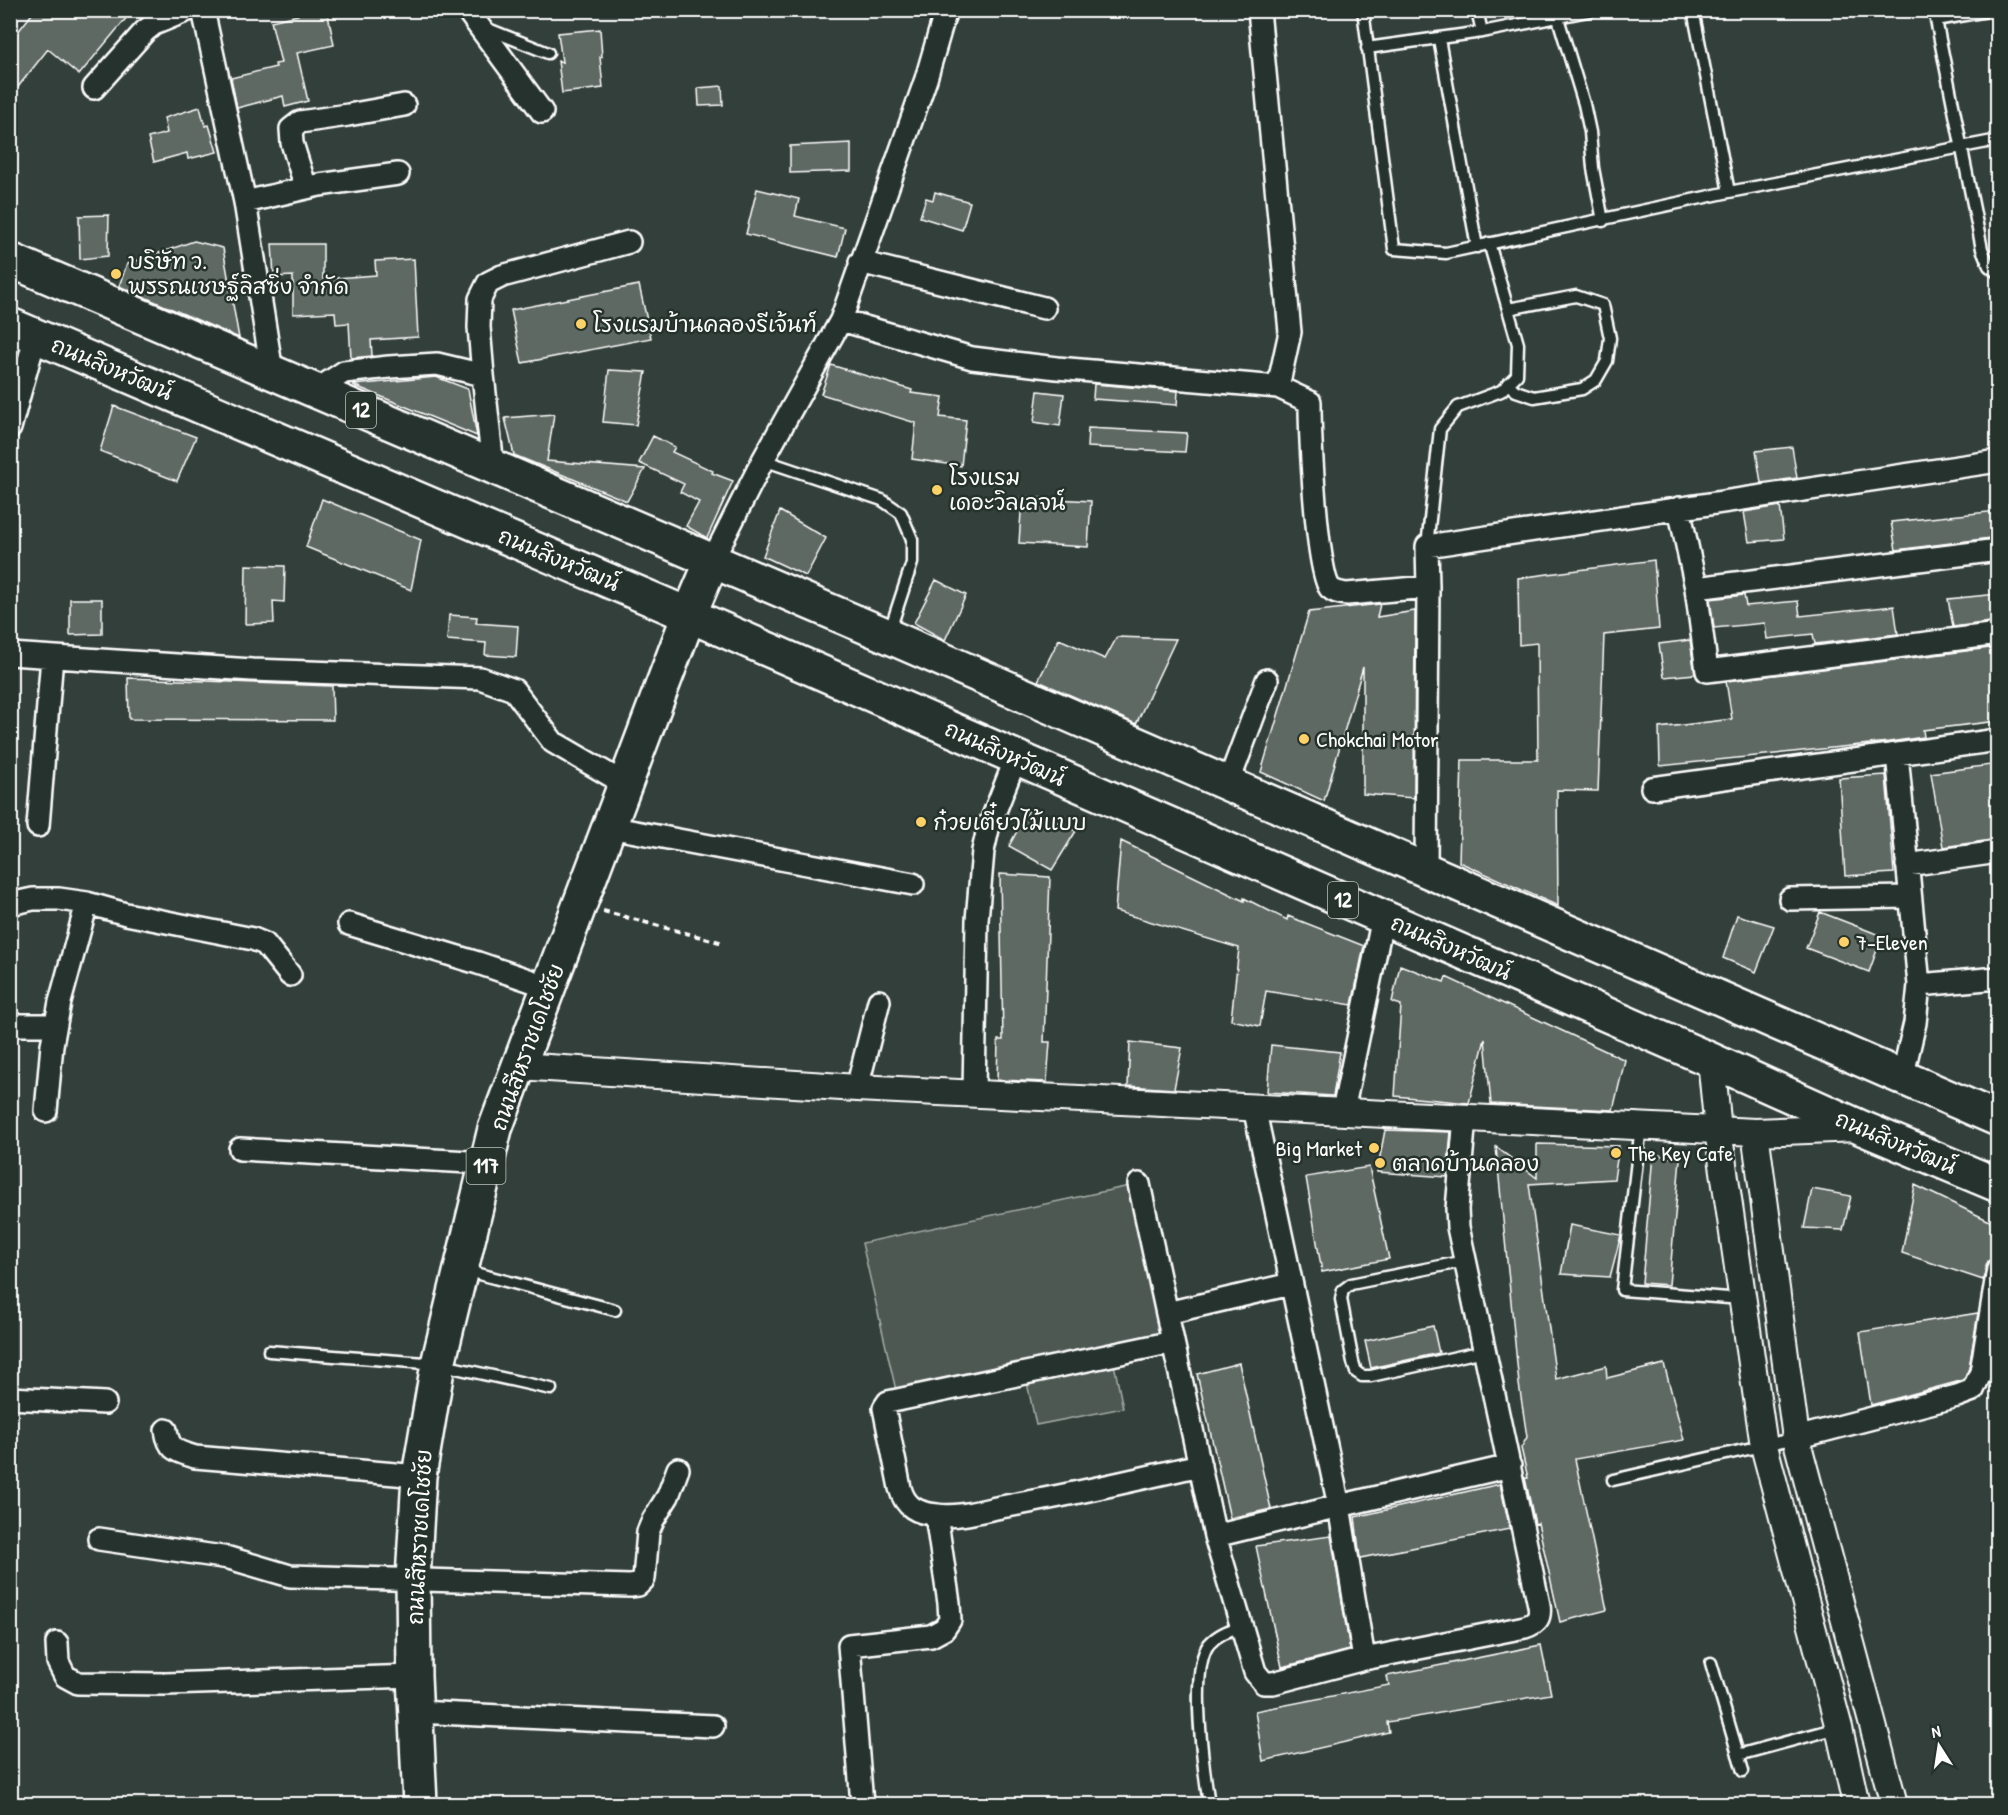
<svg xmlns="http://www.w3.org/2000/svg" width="2008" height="1815" font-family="'Patrick Hand','Playpen Sans Thai',sans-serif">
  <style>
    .grass { fill: #4d5853; stroke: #a6aca9; stroke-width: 1.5 }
    .building { fill: #5f6964; stroke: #fff; stroke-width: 1.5 }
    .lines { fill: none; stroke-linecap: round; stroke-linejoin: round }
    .service-casing { stroke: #fff; stroke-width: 15 }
    .minor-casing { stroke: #fff; stroke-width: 26 }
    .tertiary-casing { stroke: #fff; stroke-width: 30 }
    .primary-casing { stroke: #fff; stroke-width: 38 }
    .path { stroke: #fff; stroke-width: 4; stroke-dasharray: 6 4.5; stroke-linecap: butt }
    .service { stroke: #26332d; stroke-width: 10 }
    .minor { stroke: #26332d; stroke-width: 21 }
    .tertiary { stroke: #26332d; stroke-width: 26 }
    .primary { stroke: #26332d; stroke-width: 33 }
    .poi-dot { fill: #ffd166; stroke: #26332d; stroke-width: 2 }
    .labels { text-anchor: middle; stroke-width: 5; stroke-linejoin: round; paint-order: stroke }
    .shield { fill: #26332d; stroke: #bec2c0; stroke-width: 1.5 }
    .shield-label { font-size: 21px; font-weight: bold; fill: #fff }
    .poi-label { font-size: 22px; fill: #fff; stroke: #26332d; text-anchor: start }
    .street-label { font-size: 22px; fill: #fff; stroke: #26332d }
  </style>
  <rect width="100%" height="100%" fill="#333f3a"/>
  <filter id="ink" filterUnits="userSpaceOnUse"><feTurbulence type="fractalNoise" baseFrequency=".0167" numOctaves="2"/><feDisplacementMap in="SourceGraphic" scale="12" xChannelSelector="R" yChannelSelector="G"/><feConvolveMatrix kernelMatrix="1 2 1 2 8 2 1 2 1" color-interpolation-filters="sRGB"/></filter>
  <g filter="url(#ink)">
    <!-- grass -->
    <path class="grass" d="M1139,1184L1173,1342L1112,1354L1123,1408L1036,1425L1025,1373L898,1399L862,1243Z"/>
    <!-- building -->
    <path class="building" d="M35,10H133L79,75L48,49L10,97V42Z
      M297,10H327L334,45L297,53L308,101L285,107L283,96L237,108L231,78L276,67L275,64L281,63L271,21L298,15Z
      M600,29L602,57H600L603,88L562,93L558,61L562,62L558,33Z
      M722,86L723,105L699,106L698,88Z
      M200,107L205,126L209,125L217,152L188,159L187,153L154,162L148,138L167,133L164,118Z
      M851,143V171L790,173V146Z
      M757,189L799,199L795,216L845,228L838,257L746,234Z
      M935,192L970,202L962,230L920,217L926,198L933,200Z
      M109,215L108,256L80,259L79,216Z
      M194,241L223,248L239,338L119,286L127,264Z
      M272,244H323V279L376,275L375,261L414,259L418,337L371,340L372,356L351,358L349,323L336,324L335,312L293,314V276L274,277Z
      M639,285L651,338L522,363L511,310Z
      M831,365L912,390L911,393L943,397L940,417L966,420L961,466L912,459L916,423L821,394Z
      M609,370L646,372L636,425L603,422Z
      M436,377L468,389L477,436L353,385Z
      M1094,384L1178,391L1177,405L1093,399Z
      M1038,391L1064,394L1060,426L1034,422Z
      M114,406L196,437L177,481L100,451Z
      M554,414L547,461L645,469L627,501L514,455L505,418Z
      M1088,428L1187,433L1185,452L1087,447Z
      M653,436L675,447L672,452L713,471L712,473L733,481L707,538L686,526L699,502L680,492L684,484L639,463Z
      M1792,447L1797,478L1761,483L1756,451Z
      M1022,497L1091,501L1088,547L1019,543Z
      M322,499L421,540L411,590L306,547Z
      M1780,506L1784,539L1749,542L1744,512Z
      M780,511L826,538L806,576L763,556Z
      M1998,511V537L1896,550L1891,522Z
      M1654,560L1659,629L1604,635L1598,791L1557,790L1558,906L1459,862L1462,760H1538L1537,643L1519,645L1518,578Z
      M246,565L285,566L284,602L273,601L274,623L245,624Z
      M936,580L966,595L945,640L914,623Z
      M1998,594V621L1953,627L1948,599Z
      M1744,595L1746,606L1798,601L1800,616L1894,606L1898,634L1815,644L1813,634L1767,639L1765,623L1714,628L1710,599Z
      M70,599H102V634L70,635Z
      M1380,604L1377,617L1415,611L1414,798L1363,794V667L1324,801L1261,772L1309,612Z
      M449,615L477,617L476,623L518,626L516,657L485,655L486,643L447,640Z
      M1117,637L1176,639L1136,724L1038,681L1059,639L1105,659Z
      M1690,640L1695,674L1664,677L1659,644Z
      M1998,647V721L1923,730L1924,737L1889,742L1660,766L1659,728L1732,719L1726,681Z
      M128,678L332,686L333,720L129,719Z
      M1998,764V839L1943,847L1931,773Z
      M1886,775L1894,873L1845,876L1839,778Z
      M1029,809L1076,831L1052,870L1009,846Z
      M1121,841L1244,901V898L1287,920L1288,916L1364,946L1352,1005L1266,991L1260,1026L1231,1020L1239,948L1115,911Z
      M1000,874L1050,877L1044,1042H1050L1047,1082L997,1080L998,1040H1003Z
      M1820,912L1882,936L1869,972L1806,948Z
      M1737,915L1774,926L1756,972L1723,958Z
      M1400,965L1444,982L1446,977L1625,1060L1613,1110L1491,1104L1485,1039L1469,1103L1395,1096L1401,1005L1392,1002Z
      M1130,1042L1182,1048L1174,1089L1128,1086Z
      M1271,1045L1340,1052L1333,1096L1267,1092Z
      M1385,1130L1451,1132L1447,1177L1377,1172Z
      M1537,1144L1619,1146L1614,1179L1529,1184L1556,1379L1606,1366L1607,1378L1664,1364L1684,1440L1575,1459L1607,1610L1560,1622L1538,1523L1535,1524L1525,1478H1528L1521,1448L1527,1437L1519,1384L1496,1147L1537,1178Z
      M1653,1154L1680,1159L1669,1285L1642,1283Z
      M1369,1167L1389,1259L1322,1272L1306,1177Z
      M1915,1185L1998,1225L1995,1257L1988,1261L1983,1280L1902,1253Z
      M1812,1189L1851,1196L1843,1230L1804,1228Z
      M1570,1225L1621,1235L1610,1277L1561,1274Z
      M1978,1313L1969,1368L1964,1380L1871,1405L1860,1332Z
      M1433,1326L1439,1353L1371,1368L1365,1341Z
      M1239,1363L1271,1509L1230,1518L1197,1374Z
      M1500,1484L1510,1529L1360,1558L1355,1517Z
      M1331,1536L1350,1650L1282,1667L1256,1546Z
      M1541,1645L1551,1694L1387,1722L1389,1732L1263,1761L1255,1711L1389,1685L1387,1676Z"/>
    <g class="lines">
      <!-- service casing -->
      <g class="service-casing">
        <path id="service" d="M1363,10L1394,249L1446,253L1729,192L1998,140
          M1477,10L1482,32
          M1693,10L1729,192
          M1934,10L1982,249L1989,266L1998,273
          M1558,18L1584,104L1590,132L1593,168L1603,221
          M1936,20L1993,10
          M483,27L548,53
          M1439,39L1477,247
          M1367,48L1482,32L1593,10
          M1508,384L1516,391L1534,397L1582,389L1596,380L1607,361L1610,338L1603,305L1576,296L1508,309
          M763,460L882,500L901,513L912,539V563L889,633
          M1427,546L1440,429L1458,407L1501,391L1517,375L1518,344L1489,243
          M1641,1126L1622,1290L1742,1299
          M1465,1261L1351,1284L1343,1290L1341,1299L1353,1362L1356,1372L1362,1376H1371L1484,1351
          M464,1270L615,1310
          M269,1351L438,1364L551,1389
          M1613,1480L1796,1438
          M1711,1663L1743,1771
          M1738,1755L1838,1728
          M1209,1804C1204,1772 1189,1669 1209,1644C1218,1634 1230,1630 1241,1626"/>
      </g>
      <!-- minor casing -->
      <g class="minor-casing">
        <path id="minor" d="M203,10L245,202L272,372
          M467,10L542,112
          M1259,10L1290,332L1278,387
          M94,88L145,31L154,24L188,10
          M306,188L292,143L291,129L300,122L348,115L404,105
          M245,202L319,185L398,174
          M860,262L1044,308
          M841,320L972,358L1057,368L1278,387L1310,402C1310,431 1316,571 1330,588C1335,593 1341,593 1347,594L1428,587L1426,871
          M315,391L344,372L389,367L437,364L483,375
          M10,428L36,335
          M493,467L483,375L479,327L480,299L488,283L502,276L629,242
          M1679,508L1696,588L1707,671L1998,634
          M712,561L763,460L841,320L926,79L946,10
          M1428,587L1427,546L1998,461
          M1696,588L1998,550
          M10,654L252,670L480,678L514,690L553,742L625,784
          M1897,754L1919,985L1915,1023L1902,1078
          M1228,784L1267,680
          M1652,788L1998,740
          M38,826L52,657
          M609,827L913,884
          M1907,865L1998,852
          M1790,899L1910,897
          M10,904L33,899H59L87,903L126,914L253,939L265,944L290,975
          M349,924L478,963L549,987
          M1919,985L1998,978
          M10,1025H56
          M857,1088L879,1001
          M974,1093L977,920L983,851L988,829L1016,758
          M1254,1107L1339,1506L1510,1466
          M46,1111L52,1045L60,1002L87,903
          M1343,1111L1383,917
          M240,1149L487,1163
          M1139,1184L1215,1536L1255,1672L1264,1683H1273L1364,1659L1525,1627C1537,1623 1541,1618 1539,1605L1458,1227L1457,1209L1465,1117
          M1167,1313L1291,1284
          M1173,1342L888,1402L884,1408L900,1488C905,1507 917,1513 937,1515C958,1518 981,1511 1001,1507C1068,1496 1134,1480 1200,1465
          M10,1398L105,1403
          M166,1430C169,1451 177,1451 195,1457L419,1476
          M1796,1438L1957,1396L1973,1390L1981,1372L1998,1269
          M1215,1536L1339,1506L1364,1659
          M99,1539L229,1558L290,1576L630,1586L638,1585L644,1579L648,1532L653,1520L668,1496L678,1469
          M57,1643L58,1662L65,1676L78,1683L166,1684L414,1676
          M416,1712L713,1726
          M862,1804L849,1645L931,1636L944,1629L950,1620L949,1603L936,1515"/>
      </g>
      <!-- tertiary casing -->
      <g class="tertiary-casing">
        <path id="tertiary" d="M1711,1060L1718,1130L1764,1446L1839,1728L1856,1804
          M518,1066L857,1088L1755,1132L1858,1128
          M1755,1132L1796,1438L1894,1804"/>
      </g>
      <!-- primary casing -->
      <g class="primary-casing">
        <path id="primary" d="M10,260L888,636L1998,1119
          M10,325L689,615L1711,1060L1862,1128L1998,1185
          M420,1804L414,1676L413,1579L419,1476L438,1364L495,1129L689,615L712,561"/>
      </g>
      <!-- path -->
      <path class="path" d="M603,911L723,943"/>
      <!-- service -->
      <use href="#service" class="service"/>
      <!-- minor -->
      <use href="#minor" class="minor"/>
      <!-- tertiary -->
      <use href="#tertiary" class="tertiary"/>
      <!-- primary -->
      <use href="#primary" class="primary"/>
    </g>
  </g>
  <!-- markers -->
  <g class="poi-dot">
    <circle cx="116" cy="274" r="6"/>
    <circle cx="581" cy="324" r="6"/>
    <circle cx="937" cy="490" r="6"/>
    <circle cx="1304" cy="739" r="6"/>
    <circle cx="921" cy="822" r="6"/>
    <circle cx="1844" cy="942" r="6"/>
    <circle cx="1374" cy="1148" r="6"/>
    <circle cx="1616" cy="1153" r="6"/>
    <circle cx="1380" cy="1163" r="6"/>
  </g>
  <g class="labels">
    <!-- shield labels -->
    <g class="shield">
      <rect x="346" y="392" width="30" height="36" rx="4.5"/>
      <rect x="1328" y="882" width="30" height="36" rx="4.5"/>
      <rect x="466.5" y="1148" width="39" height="36" rx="4.5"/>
    </g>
    <g class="shield-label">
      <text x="361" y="417">12</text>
      <text x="1343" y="907">12</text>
      <text x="486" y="1173">117</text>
    </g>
    <!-- poi labels -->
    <g class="poi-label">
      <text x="128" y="269">บริษัท ว.<tspan x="128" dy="25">พรรณเชษฐ์ลิสซิ่ง จำกัด</tspan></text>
      <text x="593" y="332">โรงแรมบ้านคลองรีเจ้นท์</text>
      <text x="949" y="485">โรงแรม<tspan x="949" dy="25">เดอะวิลเลจน์</tspan></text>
      <text x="1316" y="747">Chokchai Motor</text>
      <text x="933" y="830">ก๋วยเตี๋ยวไม้แบบ</text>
      <text x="1856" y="950">7-Eleven</text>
      <text x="1362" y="1156" text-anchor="end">Big Market</text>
      <text x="1628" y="1161">The Key Cafe</text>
      <text x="1392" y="1171">ตลาดบ้านคลอง</text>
    </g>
    <!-- street labels -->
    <g class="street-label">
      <text transform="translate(112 368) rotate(23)" y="8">ถนนสิงหวัฒน์</text>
      <text transform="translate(559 559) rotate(23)" y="8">ถนนสิงหวัฒน์</text>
      <text transform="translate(1005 753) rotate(24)" y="8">ถนนสิงหวัฒน์</text>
      <text transform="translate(1451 947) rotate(24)" y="8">ถนนสิงหวัฒน์</text>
      <text transform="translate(527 1047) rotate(-70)" y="8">ถนนสีหราชเดโชชัย</text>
      <text transform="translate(1896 1142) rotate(23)" y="8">ถนนสิงหวัฒน์</text>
      <text transform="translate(419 1537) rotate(-87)" y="8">ถนนสีหราชเดโชชัย</text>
    </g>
  </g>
  <!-- margin -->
  <rect width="2008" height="1815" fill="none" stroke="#26332d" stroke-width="36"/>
  <rect x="18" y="18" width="1972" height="1779" fill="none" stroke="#fff" stroke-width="2" filter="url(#ink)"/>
  <!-- north arrow -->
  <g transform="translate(1939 1746) rotate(348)" stroke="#26332d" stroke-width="4.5" paint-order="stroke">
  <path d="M0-4.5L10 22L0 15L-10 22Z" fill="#ffffff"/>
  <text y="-9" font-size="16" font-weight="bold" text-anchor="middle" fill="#ffffff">N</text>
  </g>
</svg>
